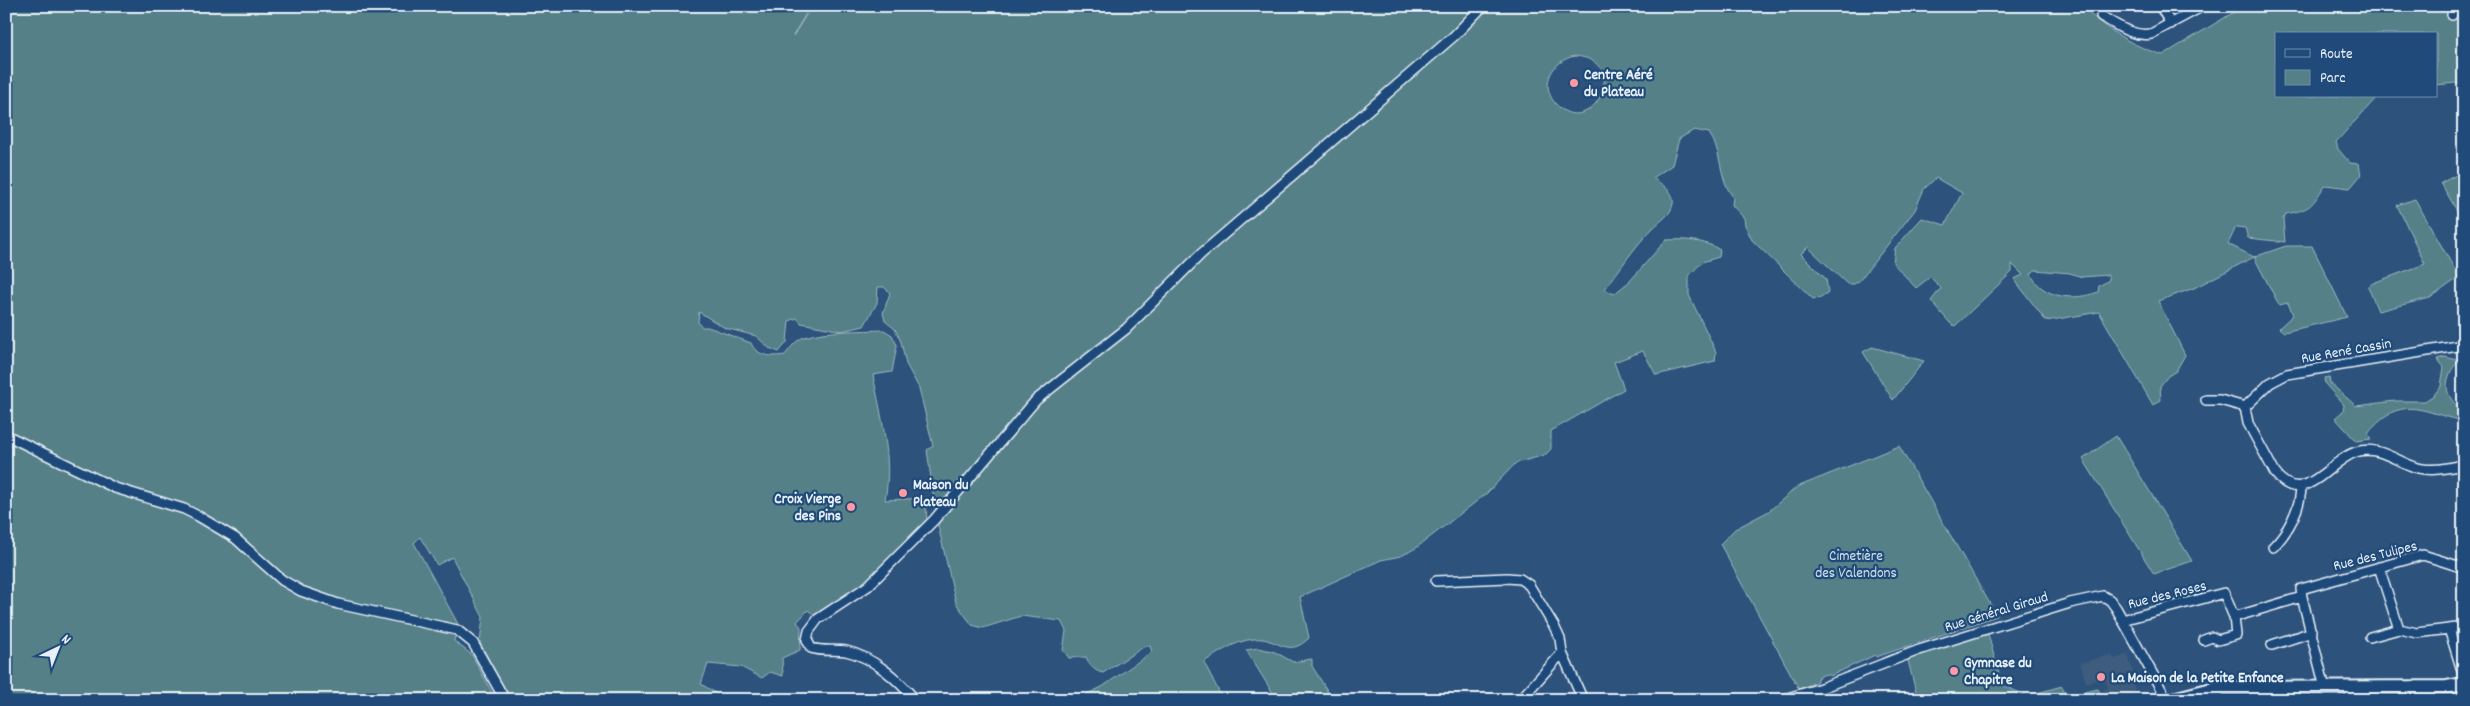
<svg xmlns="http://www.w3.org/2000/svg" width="2470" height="706" font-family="Dekko,sans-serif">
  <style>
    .built { fill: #3e5b7e }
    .green { fill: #558088; stroke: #9eb8c0; fill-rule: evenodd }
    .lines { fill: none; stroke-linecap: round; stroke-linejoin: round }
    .street-casing { stroke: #e8f1f8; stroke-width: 12 }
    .secondary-casing { stroke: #e8f1f8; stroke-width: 16 }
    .street { stroke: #1f4a7a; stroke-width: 9 }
    .secondary { stroke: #1f4a7a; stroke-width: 12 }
    .poi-dot { fill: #ff9aa2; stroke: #1f4a7a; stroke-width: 2 }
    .labels { text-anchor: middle; stroke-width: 4.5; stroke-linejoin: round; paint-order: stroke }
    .poi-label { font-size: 15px; font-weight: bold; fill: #e8f1f8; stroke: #1f4a7a; text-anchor: start }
    .street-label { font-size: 15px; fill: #e8f1f8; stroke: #1f4a7a }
    .park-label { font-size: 15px; fill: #d2e0e7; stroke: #1f4a7a }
  </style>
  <rect width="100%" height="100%" fill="#2d527c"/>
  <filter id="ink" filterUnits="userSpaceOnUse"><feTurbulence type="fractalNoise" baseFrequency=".02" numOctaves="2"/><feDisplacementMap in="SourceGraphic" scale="10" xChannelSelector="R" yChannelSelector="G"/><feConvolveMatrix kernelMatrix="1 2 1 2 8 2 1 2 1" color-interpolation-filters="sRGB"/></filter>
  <g filter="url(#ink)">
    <!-- built -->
    <path class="built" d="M2112,654L2114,659L2128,654L2133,672L2116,677L2119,685L2133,681L2136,691L2130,692L2133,700L2107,699L2104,689L2108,688L2104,678L2086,683L2080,663Z
      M2464,693V700H2363L2362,696Z"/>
    <!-- green -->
    <path class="green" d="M6,6H810L793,36L812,6H2082C2103,28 2134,47 2163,55L2244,6H2456L2457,16L2464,17V86L2455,83L2436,85V34H2276V96H2378L2336,142L2338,149L2350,163L2359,164L2361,175L2350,188L2325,185C2311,207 2311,209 2286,214L2283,219L2285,242L2248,238L2245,228L2236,227L2228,244L2254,257L2286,246H2312L2347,317L2284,332L2279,328L2293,315L2288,303L2279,305L2254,257L2194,288L2158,301L2185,355L2176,371L2168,376L2160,386L2161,400L2153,405L2099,312L2046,321L2014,279L2023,275L2012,264V272L1955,326L1950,323L1931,301L1941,288L1930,277L1916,288L1893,263L1895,248L1922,218L1945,225L1962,193L1936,178L1924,189L1915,210L1859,281L1854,284H1847L1808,247L1801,254L1826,279L1828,292L1821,298L1813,299L1752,240L1745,225L1744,218L1732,205L1733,197C1718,178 1723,153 1709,133L1694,130L1679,139L1672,165L1653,178C1662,185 1675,191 1673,204C1671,215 1660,221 1653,228C1634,247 1621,268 1605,289L1614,294L1630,281L1666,240C1684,239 1705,240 1720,250L1719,257L1702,262L1689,276V295L1716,352L1715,361L1656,375L1643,351L1614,362L1624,389L1551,431V449L1545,455L1516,463L1486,494L1416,548L1401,556L1381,560L1300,597L1309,638C1287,660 1277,636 1254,639C1235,641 1220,652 1204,662L1223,700H1083L1087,694L1102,687L1152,652L1150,646H1145L1103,673C1094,671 1090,666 1086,657L1069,658L1063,650L1066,631L1061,621L1021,616L983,628L972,625L956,603L937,521L927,450L933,446L919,388L906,364L901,342L895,329L885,321L883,313L890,293L884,287H878L877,303L864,326L842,331L801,323L797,318L789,321L787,342L779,352L769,348L756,336L725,328L699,312L698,322L702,327H708L751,343C757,357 772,357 785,355C790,349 796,339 805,337C824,330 863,331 884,330L892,335L897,345L892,372L873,375C881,416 893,459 885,500L925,498L927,519L871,578L814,615L808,610L797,622L801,627L800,650L782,658L783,676L770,672L762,678L741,667L708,664L701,684L727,700H511L480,643L483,617L452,557L437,565L420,537L414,543L458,624L454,641L472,655L496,700H6ZM1575,56C1635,61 1589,143 1555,103C1539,84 1553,60 1575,56ZM2035,270L2070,273L2082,277L2108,275L2109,280L2099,286L2098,292C2075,301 2042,299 2031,274Z
      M2464,171V223L2441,183Z
      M2415,199L2455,270L2464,265V274L2430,298L2378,311L2368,287L2373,283L2425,264L2397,205Z
      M1872,347L1924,361L1893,400L1863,352Z
      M2445,357L2461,361C2455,365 2451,369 2449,376C2440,400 2464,405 2464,421C2432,416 2409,396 2380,420C2376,425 2370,428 2368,434L2371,439L2356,441L2335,418L2343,411L2344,405L2325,384L2324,378L2329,377L2330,383L2356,406L2395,401H2425L2434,395L2441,386L2444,367L2437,359Z
      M2116,436L2192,561L2154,574L2083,459Z
      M1899,446L1997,616L1876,657L1875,655L1830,676L1826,674L1818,677L1816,682L1799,689L1720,544L1735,529L1769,511L1797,487Z
      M1988,634L2002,685L2027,696L2062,686L2066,696L2098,689L2104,700H1918L1907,657Z
      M1259,648L1275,652L1293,662L1312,659V666L1333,700H1277L1246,650Z"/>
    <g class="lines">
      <!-- street casing -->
      <g class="street-casing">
        <path id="street" d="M2160,6L2171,24
          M2452,15L2453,6
          M2101,16C2117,25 2132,37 2151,34L2203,6
          M2206,400H2220L2245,407
          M2245,407L2248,423L2275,473C2303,510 2329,460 2356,452C2380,445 2396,462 2418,468C2433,472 2449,467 2464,465
          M2245,407L2270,383L2287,374L2464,345
          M6,435L115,488L184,509L198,516L235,538L282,580L301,591L338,604L457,630L473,643L505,700
          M2273,547C2288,532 2301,508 2301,486
          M2379,567L2399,629L2417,633L2449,629L2464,677
          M1436,581L1507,578L1520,579L1529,585L1554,626L1560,639L1562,653L1583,700
          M2302,597L2301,589L2423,555L2464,568
          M2234,617L2302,597L2325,688
          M2122,620L2224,593L2234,617L2236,635L2218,640L2212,637L2204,640
          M2449,629L2464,627
          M2370,637L2399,629
          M2272,645L2312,632
          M2349,687L2352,700
          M2216,688L2219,700
          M915,700C898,679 873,657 846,651C835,649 823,652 811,648L807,640L809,631L818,619L868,586L934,520L1036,400L1126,329L1201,254L1454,36L1483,6
          M1520,700L1562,653
          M1781,700L1821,688L1919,650L2070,603L2103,596L2110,600L2116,608L2167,700"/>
      </g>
      <!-- secondary casing -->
      <g class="secondary-casing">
        <path id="secondary" d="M2169,700L2216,688L2447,687L2464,684"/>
      </g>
      <!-- street -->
      <use href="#street" class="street"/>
      <!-- secondary -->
      <use href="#secondary" class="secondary"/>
    </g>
  </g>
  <!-- markers -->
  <g class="poi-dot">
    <circle cx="1574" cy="83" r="5"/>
    <circle cx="903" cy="493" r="5"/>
    <circle cx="851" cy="507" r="5"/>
    <circle cx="1954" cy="671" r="5"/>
    <circle cx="2101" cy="677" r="5"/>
  </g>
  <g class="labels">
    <!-- poi labels -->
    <g class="poi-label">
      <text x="1584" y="79">Centre Aéré<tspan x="1584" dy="17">du Plateau</tspan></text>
      <text x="913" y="489">Maison du<tspan x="913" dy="17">Plateau</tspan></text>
      <text x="841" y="503" text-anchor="end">Croix Vierge<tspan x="841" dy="17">des Pins</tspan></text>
      <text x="1964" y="667">Gymnase du<tspan x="1964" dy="17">Chapitre</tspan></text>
      <text x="2111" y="682">La Maison de la Petite Enfance</text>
    </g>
    <!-- street labels -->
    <g class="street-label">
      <text transform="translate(2346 350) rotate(-10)" y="5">Rue René Cassin</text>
      <text transform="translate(2375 555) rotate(-14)" y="5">Rue des Tulipes</text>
      <text transform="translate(2167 594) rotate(-14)" y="5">Rue des Roses</text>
      <text transform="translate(1996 611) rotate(-17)" y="5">Rue Général Giraud</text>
    </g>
    <!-- park labels -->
    <g class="park-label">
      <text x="1856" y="560">Cimetière<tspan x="1856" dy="17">des Valendons</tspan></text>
    </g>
  </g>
  <!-- margin -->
  <rect width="2470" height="706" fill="none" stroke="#1f4a7a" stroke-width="25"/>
  <rect x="12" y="12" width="2445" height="681" fill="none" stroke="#e8f1f8" stroke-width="2" filter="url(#ink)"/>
  <!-- legend -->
  <rect x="2275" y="32" width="162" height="65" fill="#1f4a7a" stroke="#6f8dac"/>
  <rect x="2285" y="49" width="25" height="8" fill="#1f4a7a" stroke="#6f8dac"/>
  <text x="2320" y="58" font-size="15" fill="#e8f1f8">Route</text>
  <rect x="2285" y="70" width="25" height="15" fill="#558088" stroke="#6f8dac"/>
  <text x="2320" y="82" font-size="15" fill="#e8f1f8">Parc</text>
  <!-- north arrow -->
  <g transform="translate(58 648) rotate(43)" stroke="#1f4a7a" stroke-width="4" paint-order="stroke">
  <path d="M0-4L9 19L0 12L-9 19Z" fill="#e8f1f8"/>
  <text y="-8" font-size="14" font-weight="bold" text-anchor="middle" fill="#e8f1f8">N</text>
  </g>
</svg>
